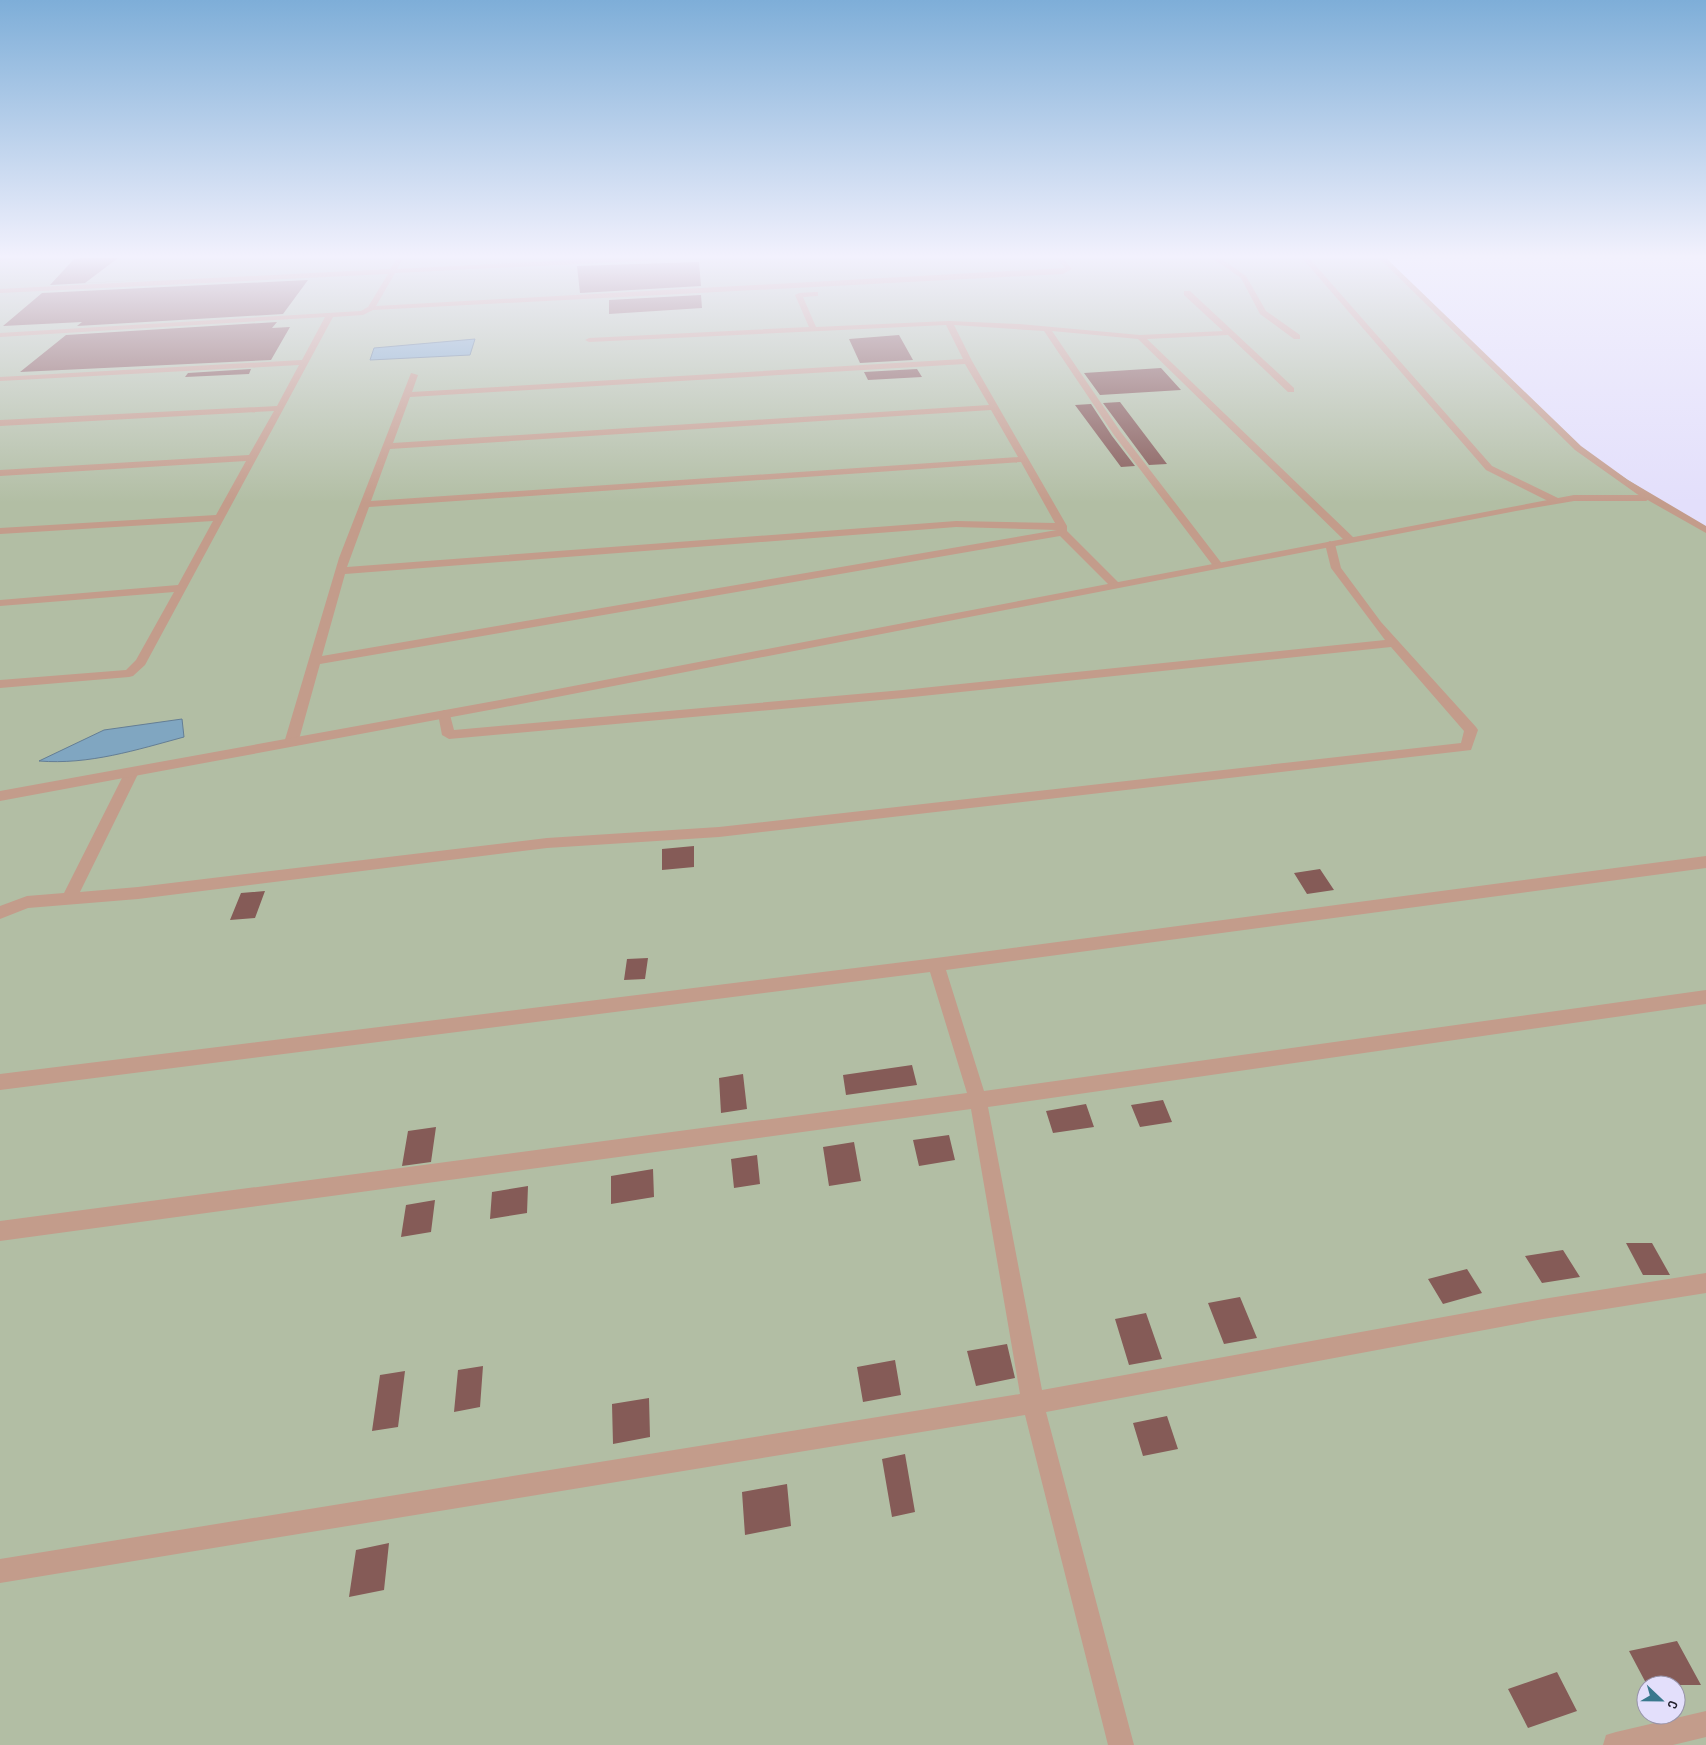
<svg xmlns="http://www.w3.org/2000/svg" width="1706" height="1745" font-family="'Sofia Sans Condensed',sans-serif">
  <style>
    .green { fill: #b2bea4; fill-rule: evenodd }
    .water { fill: #80a6c1; stroke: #647e95 }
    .building { fill: #855b57 }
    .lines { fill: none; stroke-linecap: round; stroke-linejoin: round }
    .service { fill: #c39c8b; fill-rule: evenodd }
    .minor { fill: #c39c8b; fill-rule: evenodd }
    .tertiary { fill: #c39c8b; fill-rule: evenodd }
  </style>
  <rect width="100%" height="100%" fill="#e3dffb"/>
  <!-- green -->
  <path class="green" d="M0,258H1382L1578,448L1706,530V1745H0ZM1646,1685H1676V1715H1646Z"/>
  <!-- water -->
  <path class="water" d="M475,339L470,355L370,360L374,348Z
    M182,719L184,737C136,750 89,765 39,761L104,730Z"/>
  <!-- building -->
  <path class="building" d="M82,258H118L85,283L163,279L50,285L74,259Z
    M699,262L701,286L580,293L577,266Z
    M308,280L283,314L77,326L82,322L3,326L42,293Z
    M701,295L702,308L609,314V300Z
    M277,322L272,328L290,327L271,360L20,372L66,335Z
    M899,335L913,360L860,363L849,339Z
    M1161,368L1181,390L1100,395L1084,373Z
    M251,369L249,374L185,377L188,373Z
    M917,369L922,377L868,380L864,372Z
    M1120,402L1167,464L1149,465L1103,403Z
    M1091,404L1112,436L1135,466L1121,467L1075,405Z
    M694,846V867L662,870V849Z
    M1320,869L1334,890L1307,894L1294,873Z
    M265,891L255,918L230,920L241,893Z
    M648,958L645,979L624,980L627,959Z
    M912,1065L917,1085L846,1095L843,1075Z
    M743,1074L747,1109L721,1113L719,1078Z
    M1163,1100L1172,1122L1140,1127L1131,1105Z
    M1086,1104L1094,1127L1053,1133L1046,1111Z
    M436,1127L431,1162L402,1166L408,1131Z
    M949,1135L955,1160L919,1166L913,1140Z
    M854,1142L861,1181L829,1186L823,1147Z
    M757,1155L760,1184L734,1188L731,1159Z
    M653,1169L654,1197L611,1204V1176Z
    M528,1186L527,1213L490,1219L492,1192Z
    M435,1200L431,1232L401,1237L406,1205Z
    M1626,1243H1652L1670,1275H1643Z
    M1563,1250L1580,1277L1542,1283L1525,1256Z
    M1467,1269L1482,1293L1443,1304L1428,1279Z
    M1240,1297L1257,1338L1224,1344L1208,1303Z
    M1146,1313L1162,1359L1129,1365L1115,1319Z
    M1007,1344L1015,1378L976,1386L967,1351Z
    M895,1360L901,1395L863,1402L857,1367Z
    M483,1366L480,1407L454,1412L458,1370Z
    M405,1371L398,1427L372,1431L380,1375Z
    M649,1398L650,1437L613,1444L612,1404Z
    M1167,1416L1178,1449L1143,1456L1133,1423Z
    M905,1454L915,1512L892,1517L882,1459Z
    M787,1484L791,1526L745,1535L742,1492Z
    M389,1543L384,1590L349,1597L356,1550Z
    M1677,1641L1701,1685H1647L1629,1651Z
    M1557,1672L1577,1711L1528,1728L1508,1689Z"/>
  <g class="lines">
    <!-- service -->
    <path class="service" d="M0,258H29L0,261Z
      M397,258H403L397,269L612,258H660L657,260L395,273L376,306L1065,268L1056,258H1063L1072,269L1063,274L373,310L363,315L333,317L145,665L133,676L129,677L0,688V680L126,670L136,660L174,592L0,606V600L178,585L213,521L0,534V528L216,515L246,461L0,476V470L249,455L274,411L0,426V420L277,406L299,365L0,381V377L302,360L325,317L0,337V333L361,311L368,307L388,274L0,293V289L390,269Z
      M1212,258H1220L1246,276L1266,311L1300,335V339H1294L1260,314L1241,278Z
      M1302,258H1309L1492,466L1560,499V503H1552L1486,470Z
      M1184,291H1190L1294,388V392H1288L1228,335L1147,339L1354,538L1355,540L1354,542H1346L1138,339L1052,331L1120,431L1223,565L1222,567H1214L1114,435L1044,331L954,325L972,361L1067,526V531L1121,585L1119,587H1111L1060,536L320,664L298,743L296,746H286L284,743L339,558L411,373L418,375L412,392L963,359L946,325L589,342L585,340L589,338L809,327L795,295L799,293L815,292H818V296L803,297L816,327L949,321L1019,324L1140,335L1223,331L1184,295ZM965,364L989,405L393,443L410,397ZM991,410L1018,457L371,501L390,449ZM1021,462L1055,523L956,521L347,567L369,507ZM956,527L1057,530L322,656L345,574Z
      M1330,541L1335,544L1341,568L1381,622L1476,727L1478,730L1471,750L719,837L547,848L138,899L28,908L0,919V906L27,896L64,893L125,772L127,769H137L139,772L80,892L138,887L547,838L719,827L1461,743L1464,731L1391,647L903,698L449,739L442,735L438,714L444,710L449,711L454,730L903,690L1385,640L1331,568L1325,544Z
      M1706,856V868L946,970L984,1091L1706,990V1004L988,1107L1042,1390L1543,1299L1706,1273V1293L1543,1319L1046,1412L1134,1745H1108L1025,1415L0,1583V1559L1020,1394L971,1109L0,1241V1221L967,1093L930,972L0,1090V1074L936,958Z
      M1706,1711V1737L1673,1745H1603L1606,1735L1616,1732Z"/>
    <!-- minor -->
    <path class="minor" d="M1574,495H1646L1651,498L1646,501H1574L1516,511L500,708L0,801V791L500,700Z"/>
    <!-- tertiary -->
    <path class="tertiary" d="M1379,258H1386L1581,446L1628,480L1706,526V533L1637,494L1575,450Z"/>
  </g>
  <!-- sky -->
  <linearGradient id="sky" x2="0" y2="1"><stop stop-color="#7eaed8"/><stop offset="0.51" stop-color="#f2f1fd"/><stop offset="1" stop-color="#f2f1fd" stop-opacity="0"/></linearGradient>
  <rect width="1706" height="503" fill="url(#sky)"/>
  <!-- north arrow -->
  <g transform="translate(1661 1700) rotate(112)"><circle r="24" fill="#e3dffb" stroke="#9793a9"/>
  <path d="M0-4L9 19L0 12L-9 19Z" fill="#39788d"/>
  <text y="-8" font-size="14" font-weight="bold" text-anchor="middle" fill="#24222f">С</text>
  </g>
</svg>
